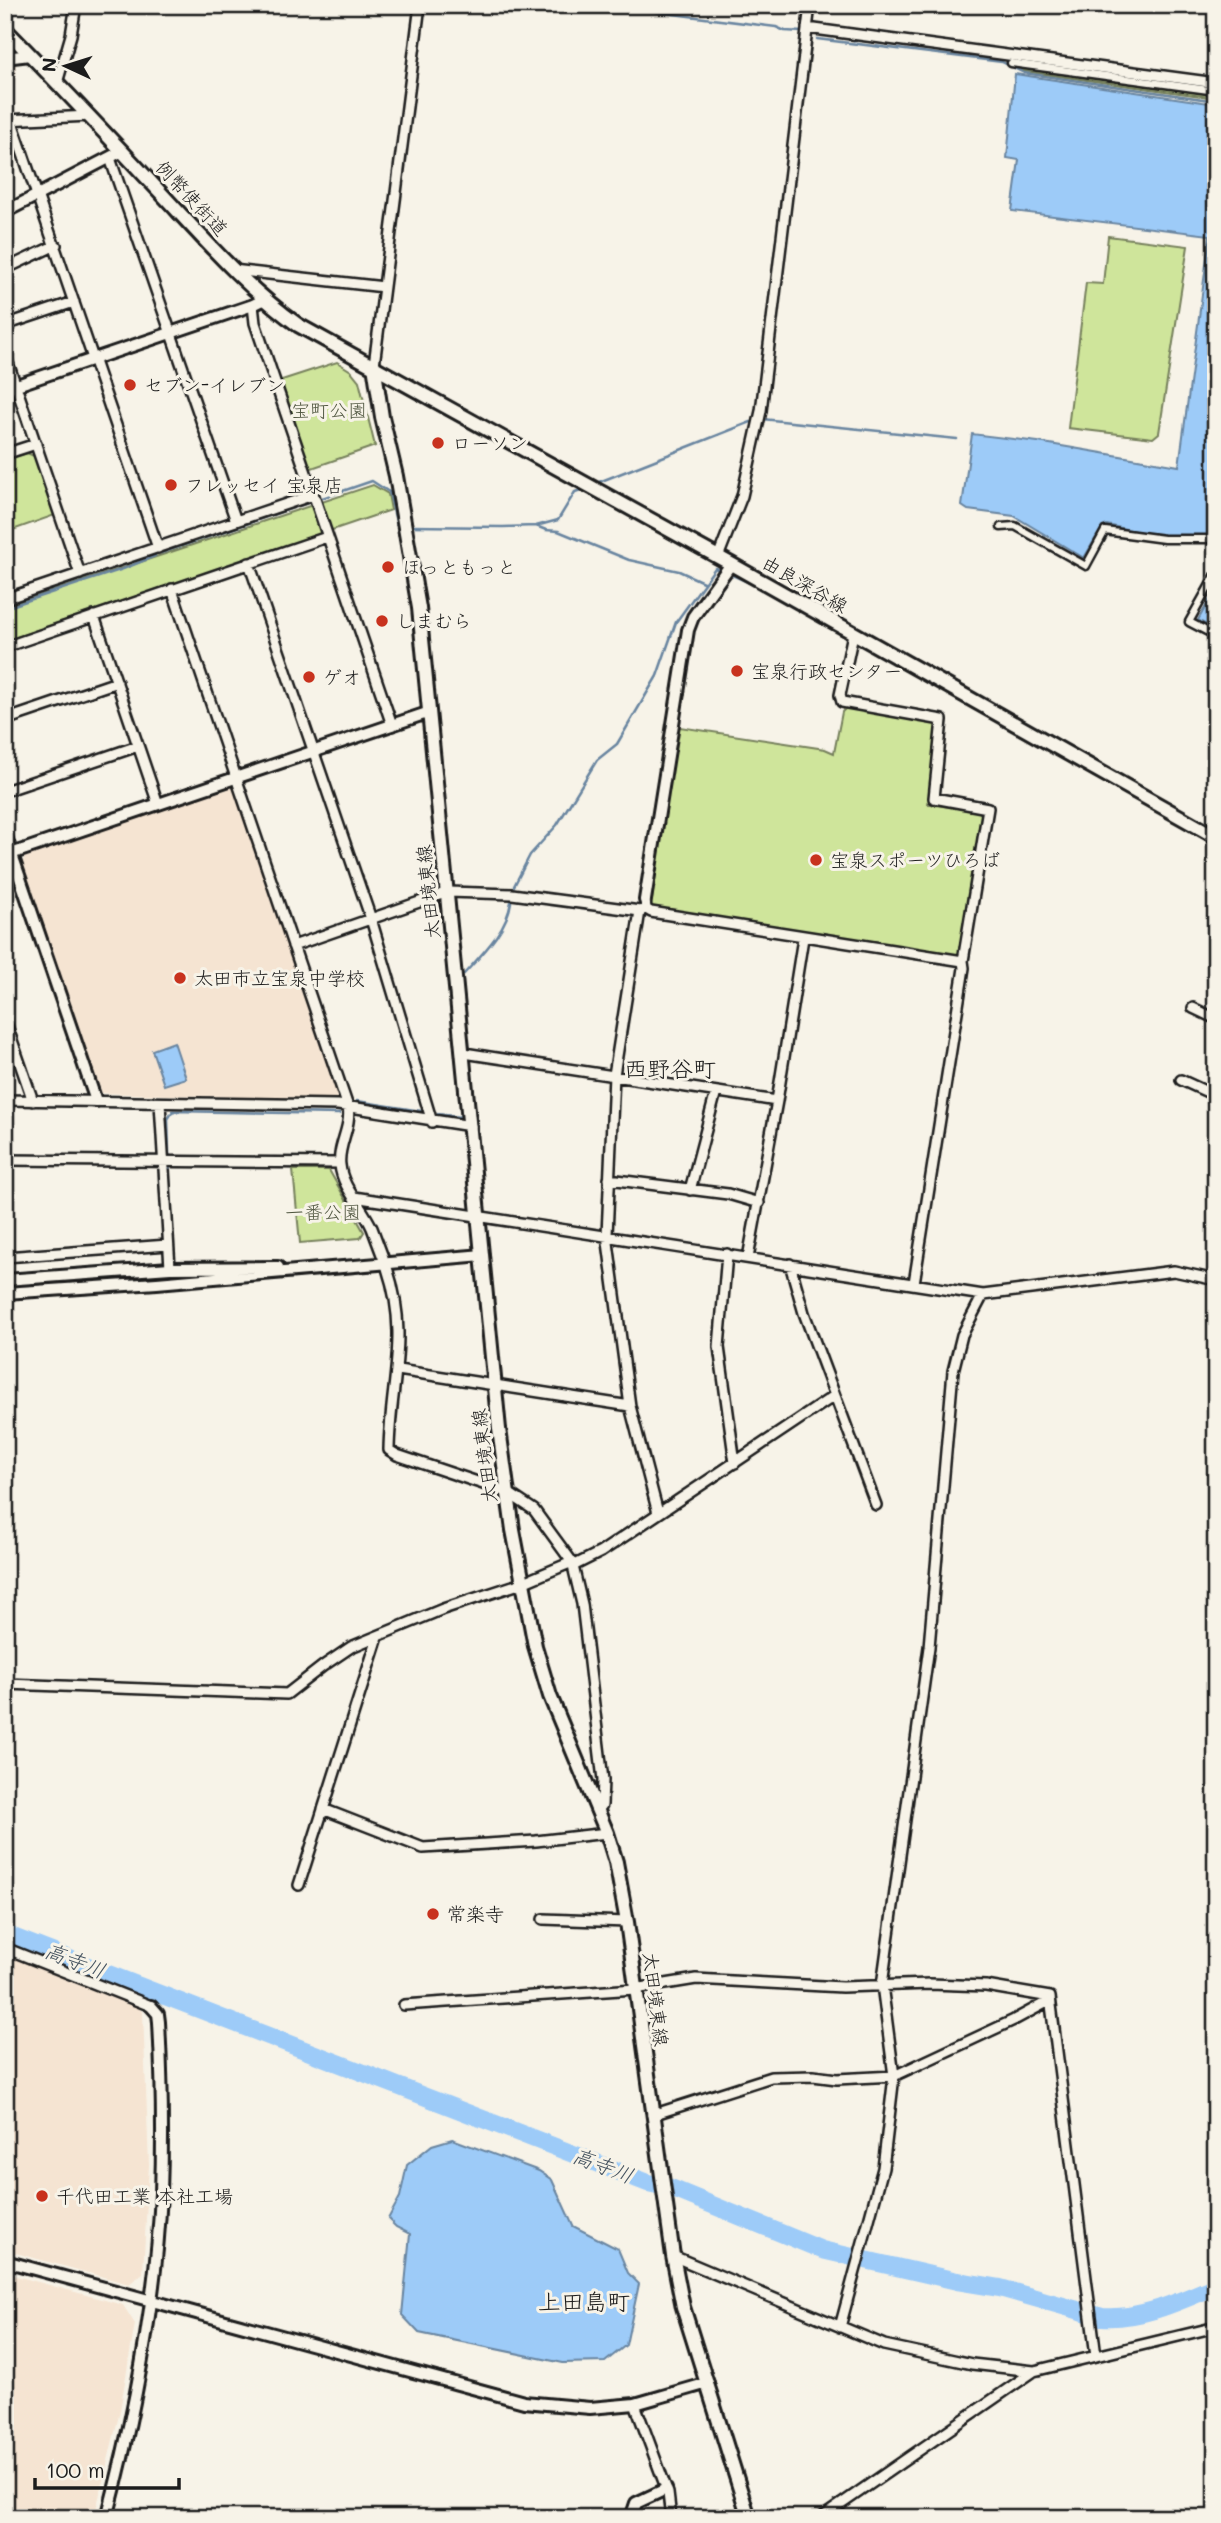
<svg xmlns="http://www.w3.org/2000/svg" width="1221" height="2523" font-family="Mali,'Klee One',sans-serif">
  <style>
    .built { fill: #f5e4d2 }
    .green { fill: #cfe59b; stroke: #76805c; stroke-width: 2 }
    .water { fill: #9dcbf8; stroke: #6985a0; stroke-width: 2 }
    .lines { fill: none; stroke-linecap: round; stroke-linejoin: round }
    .stream { stroke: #6985a0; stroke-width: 2.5 }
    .river { stroke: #9dcbf8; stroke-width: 18 }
    .pedestrian-casing { stroke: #1c1c1c; stroke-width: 11 }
    .minor-casing { stroke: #1c1c1c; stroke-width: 14 }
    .tertiary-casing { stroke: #1c1c1c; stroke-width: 16 }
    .secondary-casing { stroke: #1c1c1c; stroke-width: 18 }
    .pedestrian { stroke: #f7f3e8; stroke-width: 6 }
    .minor { stroke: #f7f3e8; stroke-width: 9 }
    .tertiary { stroke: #f7f3e8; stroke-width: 10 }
    .secondary { stroke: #f7f3e8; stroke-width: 12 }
    .poi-dot { fill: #c8321e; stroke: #f7f3e8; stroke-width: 2.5 }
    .labels { text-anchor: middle; stroke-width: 6; stroke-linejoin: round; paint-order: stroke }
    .street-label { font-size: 19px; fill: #1c1c1c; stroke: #f7f3e8 }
    .poi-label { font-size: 19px; fill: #1c1c1c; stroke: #f7f3e8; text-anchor: start }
    .park-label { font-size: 19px; fill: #525842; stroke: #f7f3e8 }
    .water-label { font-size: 21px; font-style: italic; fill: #43515e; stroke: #f7f3e8 }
    .quarter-label { font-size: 23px; fill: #1c1c1c; stroke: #f7f3e8 }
  </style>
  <rect width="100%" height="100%" fill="#f7f3e8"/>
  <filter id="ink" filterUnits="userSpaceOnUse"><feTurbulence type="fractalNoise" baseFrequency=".0143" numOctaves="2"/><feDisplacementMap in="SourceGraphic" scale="14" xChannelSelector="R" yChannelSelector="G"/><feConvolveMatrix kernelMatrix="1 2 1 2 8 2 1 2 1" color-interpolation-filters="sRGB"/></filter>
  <g filter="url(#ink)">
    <!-- built -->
    <path class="built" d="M16,65L11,118L5,126V66Z
      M228,787L235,789L340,1093L336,1100L99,1093L22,863L25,857Z
      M5,1953L137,2006L143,2012L149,2165L143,2273L129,2284L5,2250Z
      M5,2273L123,2305L135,2324L120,2411L94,2518L5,2516Z"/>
    <!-- green -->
    <path class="green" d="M1019,67L1216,94V98L1022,71Z
      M1108,236L1188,246L1159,433L1153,438L1068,428L1086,283L1103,284Z
      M337,362L351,371L359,381L375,446L309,469L279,381Z
      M27,453L34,456L55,515L10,531L5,515V460Z
      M373,485L388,494L391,510L5,641V607Z
      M846,708L937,723L940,727L928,804L978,811L982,815L960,955L957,957L651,907L676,732L680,727L825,749L834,753L842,712Z
      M293,1170H329L364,1232L360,1238L300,1243Z"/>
    <!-- water -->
    <path class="water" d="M1015,74L1216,104V536L1168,538L1107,525L1102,527L1084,558L1014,516L968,510L962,506L972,434L1038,442L1179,466L1210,235L1012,211L1019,160L1007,158Z
      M1216,589V630L1198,620Z
      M174,1042L186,1078L164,1085L152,1050Z
      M452,2139L539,2171L552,2180L573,2226L618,2249L628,2273L639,2284L626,2345L605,2362L563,2363L419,2333L402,2315L410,2234L396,2227L388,2219L400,2197L407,2165L432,2145Z"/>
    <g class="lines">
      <!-- stream -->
      <path class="stream" d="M609,6L776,27L785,31L802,32
        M817,39L1002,62L1024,73L1216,101
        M762,419L957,439
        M599,482L751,422
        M409,526L503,527L536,526L558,520L575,492L581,490
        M536,526L546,530L558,531L629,560L679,571L703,582
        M161,553L372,481L389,492L397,526H399
        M728,573L761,588L844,635
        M5,608L123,569L155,556
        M860,644L1077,766
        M1192,831L1216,844
        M514,886L530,855L557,825L597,760L617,744L657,676L676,622L715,568L722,571
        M464,974C483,953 507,930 511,902
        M449,986L459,1085
        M357,1101L421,1111
        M438,1114L459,1117L463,1112
        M171,1219L168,1119L173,1111L339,1114"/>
      <!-- river -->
      <path class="river" d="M5,1934L648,2183L671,2188L822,2250L957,2281L1000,2288L1102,2317C1141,2320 1180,2301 1216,2286"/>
      <!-- pedestrian casing -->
      <g class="pedestrian-casing">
        <path id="pedestrian" d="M1011,63L1216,91
          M1001,527L1015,526L1086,566L1105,531L1164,539H1216
          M1216,574L1189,622L1216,636"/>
      </g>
      <!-- minor casing -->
      <g class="minor-casing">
        <path id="minor" d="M807,28L1216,83
          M57,83L71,35L76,5
          M11,119L158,548
          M5,120L90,116
          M110,158L236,521
          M5,269L56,245
          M233,270L384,287
          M253,305L255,323L392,725
          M5,325L74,302
          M5,354L80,574
          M374,365L420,5
          M5,454L36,444
          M718,557L742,496L761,411L810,5
          M249,563L371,919L432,1122
          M172,589L348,1107C352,1127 337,1146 340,1165C342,1188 363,1207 372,1228C377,1241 382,1255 387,1268C410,1336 390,1383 389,1450L397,1455L507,1492L534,1510L572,1562L582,1604L603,1780L602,1805L597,1811
          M5,599L313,495
          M94,616L158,804
          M5,647L327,537
          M5,720L117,682
          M5,791L138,746
          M645,900L646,909L651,912L963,961L988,808L934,798L942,720L842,702L840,695L853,634
          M646,909L640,911L614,1075L607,1235L630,1406L658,1513
          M293,946L448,892L512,894L640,911
          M1193,1008L1216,1019
          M5,1020L33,1101
          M464,1053L777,1101
          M1181,1080L1216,1096
          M5,1100L338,1105L471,1126
          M160,1103L170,1268
          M5,1160L339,1163
          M609,1179L728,1194L759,1203
          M690,1190L716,1092
          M354,1197L983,1295L1174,1271L1216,1280
          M727,1254L719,1347L735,1463
          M5,1257L168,1245
          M748,1258L777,1101L803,938
          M790,1264L804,1313L876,1505
          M914,1283L964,968L963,961
          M398,1370L630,1406
          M573,1566L601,1552L834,1396
          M5,1684L287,1694L323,1666L351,1647L443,1609L522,1583L572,1562
          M323,1809L423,1848L536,1841L607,1833
          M299,1885L378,1637
          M543,1919L627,1922
          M5,1948L151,2006
          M404,2005L635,1989L696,1979L842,1987L930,1984L986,1986L1050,1997L1096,2356
          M652,2115L771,2077L813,2076L837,2079L894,2076L1014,2020L1049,2001
          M673,2256L884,2345L972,2364L1034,2371L1216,2327
          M840,2327L883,2168L894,2076L882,1985L929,1647L953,1371L962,1335L983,1295
          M635,2404L668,2493L671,2518
          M821,2518L1034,2371"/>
      </g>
      <!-- tertiary casing -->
      <g class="tertiary-casing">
        <path id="tertiary" d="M5,58L30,55
          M5,212L122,151
          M5,389L253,305L263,300
          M5,834L96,1101
          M5,856L430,712
          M645,900L688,630L693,617L731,564
          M5,1280L170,1268L278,1267
          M5,1293L157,1283L483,1255
          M5,2261L524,2402L590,2408L635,2404L708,2383
          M107,2518C135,2412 156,2302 161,2193C163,2136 162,2079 159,2022L158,2014L151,2006
          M631,2518L636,2503L666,2489"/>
      </g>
      <!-- secondary casing -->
      <g class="secondary-casing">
        <path id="secondary" d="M5,29C57,82 109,137 160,192C204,239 245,287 298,325L731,564L1216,837
          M374,365L382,417L396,476L419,608L499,1429L513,1530L535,1646L550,1696L607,1833L616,1862L627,1922L673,2256L683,2307L749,2518"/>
      </g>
      <!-- pedestrian -->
      <use href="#pedestrian" class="pedestrian"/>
      <!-- minor -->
      <use href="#minor" class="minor"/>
      <!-- tertiary -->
      <use href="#tertiary" class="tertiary"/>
      <!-- secondary -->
      <use href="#secondary" class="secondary"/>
    </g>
  </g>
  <!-- markers -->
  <g class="poi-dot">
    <circle cx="130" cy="385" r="7"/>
    <circle cx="438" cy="443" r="7"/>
    <circle cx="171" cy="485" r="7"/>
    <circle cx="388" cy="567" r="7"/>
    <circle cx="382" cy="621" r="7"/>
    <circle cx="737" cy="671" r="7"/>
    <circle cx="309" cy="677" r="7"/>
    <circle cx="816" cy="860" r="7"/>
    <circle cx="180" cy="978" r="7"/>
    <circle cx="433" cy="1914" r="7"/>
    <circle cx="42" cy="2196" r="7"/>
  </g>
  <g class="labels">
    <!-- street labels -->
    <g class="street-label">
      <text transform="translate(192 198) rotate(47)" y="7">例幣使街道</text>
      <text transform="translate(805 584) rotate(30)" y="7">由良深谷線</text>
      <text transform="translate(428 892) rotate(-96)" y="7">太田境東線</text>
      <text transform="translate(484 1456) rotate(-97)" y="7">太田境東線</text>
      <text transform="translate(656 1999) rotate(83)" y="7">太田境東線</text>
    </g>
    <!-- poi labels -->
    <g class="poi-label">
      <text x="144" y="392">セブン-イレブン</text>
      <text x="452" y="450">ローソン</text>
      <text x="185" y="492">フレッセイ 宝泉店</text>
      <text x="402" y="574">ほっともっと</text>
      <text x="396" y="628">しまむら</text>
      <text x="751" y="678">宝泉行政センター</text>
      <text x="323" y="684">ゲオ</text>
      <text x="830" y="867">宝泉スポーツひろば</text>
      <text x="194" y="985">太田市立宝泉中学校</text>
      <text x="447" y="1921">常楽寺</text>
      <text x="56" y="2203">千代田工業 本社工場</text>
    </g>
    <!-- park labels -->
    <g class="park-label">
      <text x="329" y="417">宝町公園</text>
      <text x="323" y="1219">一番公園</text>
    </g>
    <!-- water labels -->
    <g class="water-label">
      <text transform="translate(75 1961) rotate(21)" y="7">高寺川</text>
      <text transform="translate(603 2166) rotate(21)" y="7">高寺川</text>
    </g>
    <!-- quarter labels -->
    <g class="quarter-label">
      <text x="670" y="1077">西野谷町</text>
      <text x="584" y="2310">上田島町</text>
    </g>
  </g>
  <!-- margin -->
  <rect width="1221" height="2523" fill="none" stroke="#f7f3e8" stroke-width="28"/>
  <rect x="14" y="14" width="1193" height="2495" fill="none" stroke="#1c1c1c" stroke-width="2.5" filter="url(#ink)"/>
  <!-- north arrow -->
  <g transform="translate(66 66) rotate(274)" stroke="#f7f3e8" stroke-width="5" paint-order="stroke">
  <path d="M0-5L12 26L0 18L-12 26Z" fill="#1c1c1c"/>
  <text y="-10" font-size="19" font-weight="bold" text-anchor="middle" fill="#1c1c1c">N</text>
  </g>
  <!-- scale -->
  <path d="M35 2478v10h144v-10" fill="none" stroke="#1c1c1c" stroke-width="3.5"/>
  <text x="46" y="2478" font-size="21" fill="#1c1c1c" stroke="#f7f3e8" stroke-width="5" paint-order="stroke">100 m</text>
</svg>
